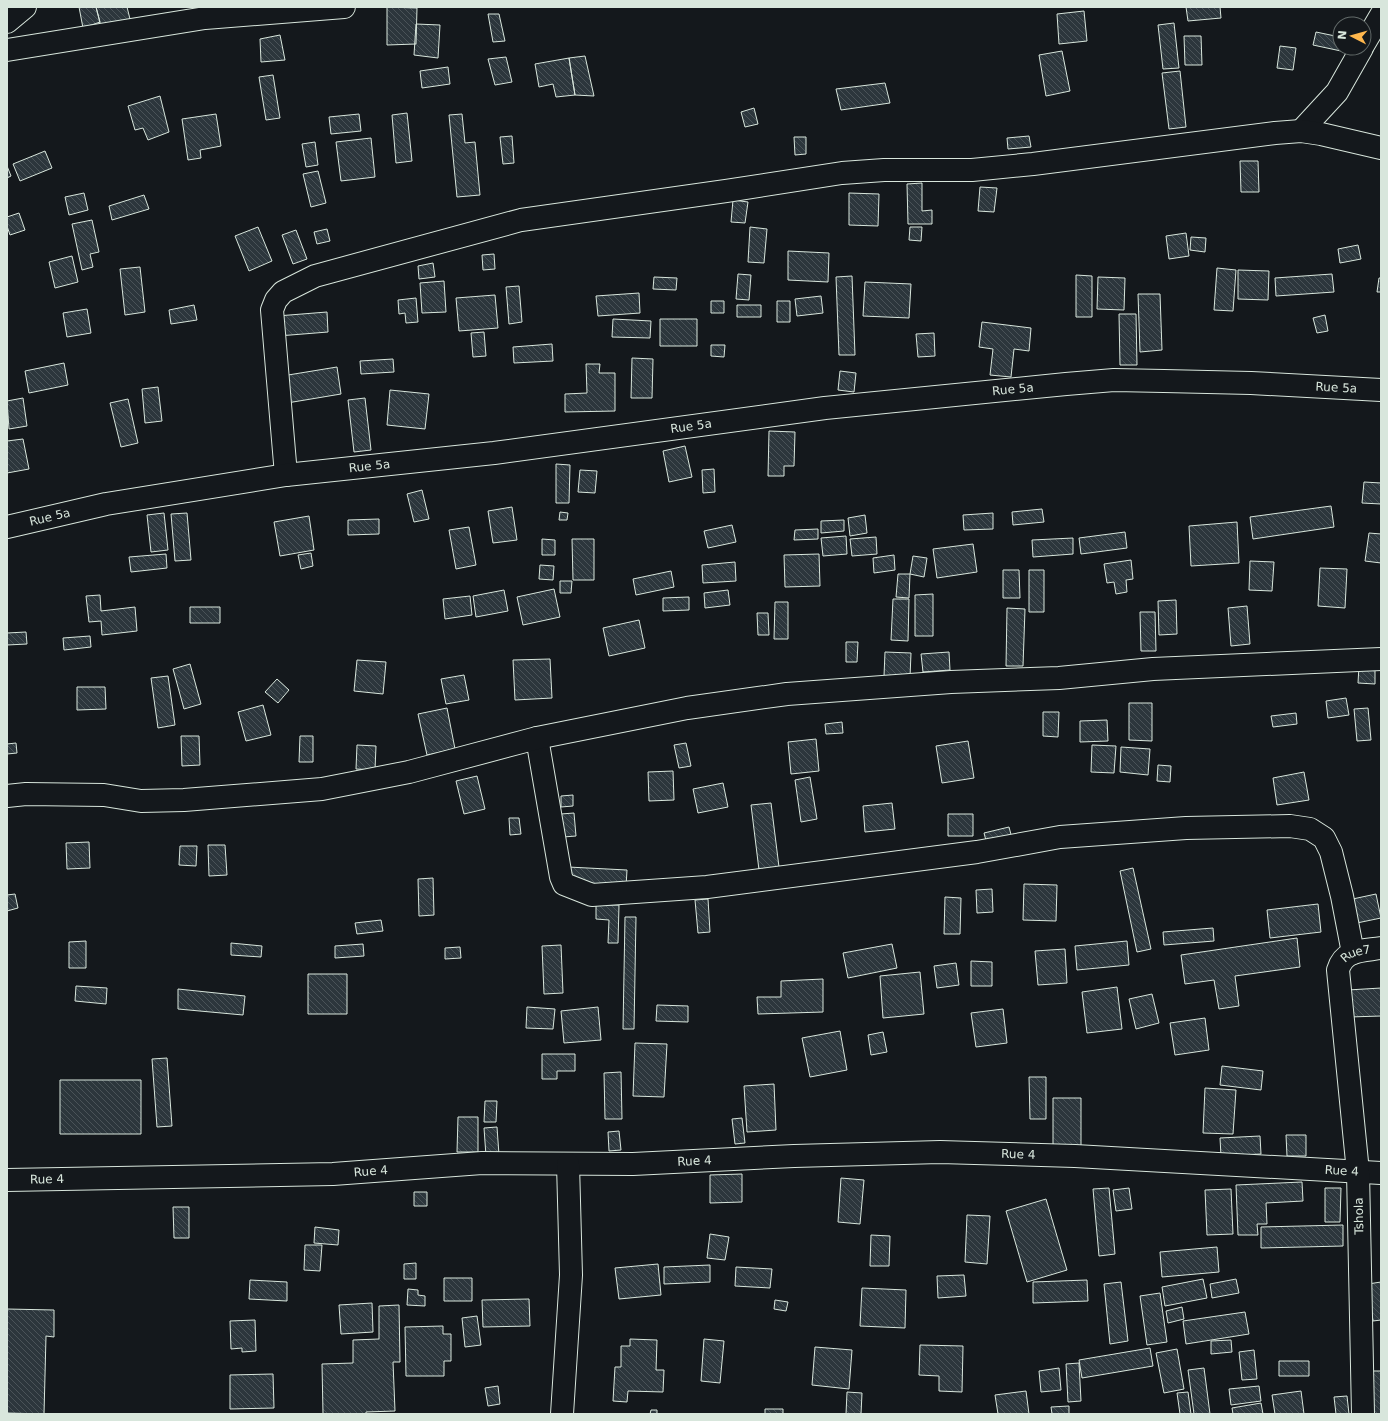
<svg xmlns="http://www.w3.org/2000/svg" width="1388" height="1421" font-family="'DejaVu Sans',sans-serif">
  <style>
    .building { fill: url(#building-back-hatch); stroke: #d8e6dc }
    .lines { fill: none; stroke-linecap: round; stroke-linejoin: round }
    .minor-casing { stroke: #d8e6dc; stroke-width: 24 }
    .minor { stroke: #14181c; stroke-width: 22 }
    .labels { text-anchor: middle; stroke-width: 3; stroke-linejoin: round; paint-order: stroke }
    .street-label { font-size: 12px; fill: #d8e6dc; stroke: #14181c }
  </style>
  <defs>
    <pattern id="building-back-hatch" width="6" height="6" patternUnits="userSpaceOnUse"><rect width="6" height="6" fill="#2c363c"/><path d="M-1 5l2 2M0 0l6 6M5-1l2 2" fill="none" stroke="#4a5358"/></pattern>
  </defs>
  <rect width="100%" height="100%" fill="#14181c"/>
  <!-- building -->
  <path class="building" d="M79,7H96L100,22L83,28Z
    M96,7H127L130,19L101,27Z
    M387,7L417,8L416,44L387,45Z
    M1186,7H1220L1221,18L1188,21Z
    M1084,11L1087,41L1059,44L1057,14Z
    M488,14H499L505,41L493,42Z
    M1174,23L1179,68L1163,69L1158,25Z
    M416,24L440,25L438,58L414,55Z
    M1316,32L1340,37L1341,51L1313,45Z
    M280,35L285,60L261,62L260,39Z
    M1184,36H1201L1202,65H1185Z
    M1280,46L1296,48L1293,70L1277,68Z
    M1062,51L1070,91L1046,96L1039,55Z
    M585,56L594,96L575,95L569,58Z
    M506,57L512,82L495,85L488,59Z
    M569,58L575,95L556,97L553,84L539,87L535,64Z
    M448,67L450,84L422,88L420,71Z
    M1180,71L1186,127L1169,129L1162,73Z
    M273,75L280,118L266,120L259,77Z
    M885,83L890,103L841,110L836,89Z
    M160,96L169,132L148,140L143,128L135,130L128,106Z
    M754,108L758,124L745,127L741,112Z
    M407,113L412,161L396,163L392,115Z
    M216,114L221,146L200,150L201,158L188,160L182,119Z
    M359,114L361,131L331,134L329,117Z
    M462,114L465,143L475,142L480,195L457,197L449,115Z
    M512,136L514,163L503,164L500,137Z
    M1029,136L1031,147L1008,149L1007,138Z
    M794,137H806V154L795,155Z
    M371,138L375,177L341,181L336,142Z
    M315,142L318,165L306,167L302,144Z
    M45,151L52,168L20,181L13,164Z
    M1240,161H1258L1259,192H1241Z
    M7,166L11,176L7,178Z
    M318,171L326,203L311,207L303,174Z
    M922,183V211L932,210V224H908L907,184Z
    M980,187L997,188L994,212L978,211Z
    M84,193L88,210L69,215L65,197Z
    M849,193L879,194L878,226L849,225Z
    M144,195L149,209L112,220L109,206Z
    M733,200L748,202L745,223L731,222Z
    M19,213L25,230L10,235L7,226V217Z
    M92,220L99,252L90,254L93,267L82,270L72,224Z
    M258,227L272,261L249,271L235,236Z
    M750,227L767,229L764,263L748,262Z
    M910,227H922L921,241L909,240Z
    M327,229L330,241L317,244L314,232Z
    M296,230L307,259L293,264L282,235Z
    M1186,233L1189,256L1169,259L1166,236Z
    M1191,237L1206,238L1205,252L1190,250Z
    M1358,245L1361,259L1340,263L1338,249Z
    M788,251L829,253L828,282L788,280Z
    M494,254L495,269L483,270L482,255Z
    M72,256L78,282L55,288L49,262Z
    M433,263L435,277L419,279L418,266Z
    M140,267L145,312L125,315L120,269Z
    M1217,268L1236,270L1233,311L1214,310Z
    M1238,270L1269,271L1268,300L1238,299Z
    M738,274L751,275L749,300L736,299Z
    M1332,274L1334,292L1276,296L1275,278Z
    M1076,275L1092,276V317H1076Z
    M852,276L855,355H839L836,277Z
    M654,277L677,278L676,290L653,289Z
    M1098,277L1125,278L1124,310L1097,309Z
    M1379,278H1381V292H1377Z
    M444,281L446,312L422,313L420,283Z
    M865,282L911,284L909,318L863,316Z
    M519,286L522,322L509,324L506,287Z
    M639,293L640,313L598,316L596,296Z
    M1138,294H1160L1162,350L1140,352Z
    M495,295L498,328L459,331L456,298Z
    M821,296L823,313L797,316L795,299Z
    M416,298L418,322L406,323L405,313L399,314L398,300Z
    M711,301H724V313H711Z
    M777,301H790V322H777Z
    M194,305L197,320L171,324L169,310Z
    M737,305H761V317H737Z
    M87,309L91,333L67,337L63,313Z
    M327,312L328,332L278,336L277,316Z
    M1119,314H1136L1137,365H1120Z
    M1325,315L1328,331L1317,333L1313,318Z
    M613,319L651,321L650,338L612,337Z
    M660,319H697V346H660Z
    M982,322L1031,328L1029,351L1014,349L1011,377L990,375L993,349L979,347Z
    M484,332L486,356L473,357L471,333Z
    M934,333L935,356L918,357L916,334Z
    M552,344L553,361L514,363L513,347Z
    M711,345H725L724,357L711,356Z
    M632,358L653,359L652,398H631Z
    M393,359L394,372L361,374L360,361Z
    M64,363L68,385L29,393L25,371Z
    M586,364H600L599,373H615V411L565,412V394L587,393Z
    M337,367L341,394L287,403L282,376Z
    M840,371L856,373L854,392L838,390Z
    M158,387L162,421L145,423L142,389Z
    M390,390L429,394L425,429L387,425Z
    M23,398L27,426L9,429L7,401Z
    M365,398L371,450L354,452L348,400Z
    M128,399L138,443L121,447L110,403Z
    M769,431L795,432L794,466H784V476H768Z
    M23,439L29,469L7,473V441Z
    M685,446L692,477L669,482L663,451Z
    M556,464L570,465L569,503H556Z
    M714,469L715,492L703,493L702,470Z
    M580,470L597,471L595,493L578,492Z
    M1364,482L1381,483V504L1362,503Z
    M422,490L429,519L414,522L407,494Z
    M1331,506L1334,527L1253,539L1250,517Z
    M512,507L517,540L493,543L488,511Z
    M1042,509L1044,522L1013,525L1012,512Z
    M560,512L568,513L567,520H559Z
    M164,513L168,550L151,552L147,515Z
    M187,513L191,560L175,561L171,514Z
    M993,513V529L964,530L963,515Z
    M865,515L867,533L850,536L848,518Z
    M309,516L314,550L280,556L274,522Z
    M379,519V534L348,535V520Z
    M844,520V531L821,533V521Z
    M1237,522L1239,563L1191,566L1189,526Z
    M732,525L736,542L708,548L704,531Z
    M469,527L476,565L456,569L449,530Z
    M818,529V539L794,540L795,530Z
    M1125,532L1127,548L1081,554L1079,538Z
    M1369,533L1381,534V563L1365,561Z
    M846,536L847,554L823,556L821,538Z
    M876,537L877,554L852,556L850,539Z
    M1073,538V554L1033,557L1032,540Z
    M542,539L555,540V555H542Z
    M572,539H594V580H573Z
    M973,544L977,572L937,578L933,549Z
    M311,553L313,566L301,569L298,555Z
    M166,554L167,568L131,572L129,557Z
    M819,554L820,586L785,587L784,555Z
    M894,555L895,570L874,573L873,558Z
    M913,556L927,558L924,577L910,574Z
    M1131,560L1133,579L1126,580L1127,592L1116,594L1114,582L1107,583L1104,564Z
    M1250,561L1274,562L1272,591L1249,590Z
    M735,562L736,581L703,583L702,565Z
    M540,565L554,566L553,580L539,579Z
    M1320,568L1347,569L1345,608L1318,606Z
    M1003,570H1019L1020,598H1003Z
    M1029,570H1044V612H1029Z
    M671,571L674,587L636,595L633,579Z
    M898,574H910L909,598L896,597Z
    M560,581H572L571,593H560Z
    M554,589L560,617L523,625L517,597Z
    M504,590L508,611L476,617L473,596Z
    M728,590L730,605L705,608L704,593Z
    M933,594V636H915V595Z
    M100,595L101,611L135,607L137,631L102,635L101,621L89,622L86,596Z
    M470,596L472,615L445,619L443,599Z
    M689,597V610L663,611V598Z
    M893,599H909L908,641L891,640Z
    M1176,600L1177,634L1159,635L1158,601Z
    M775,602H788V639H774Z
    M1247,606L1250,644L1231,646L1228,608Z
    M190,607H220V623H190Z
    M1007,608L1025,609L1023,666H1006Z
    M1140,612H1155L1156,651H1141Z
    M757,613H768L769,635H758Z
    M639,620L645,648L609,656L603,628Z
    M26,632L27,644L7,645V633Z
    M90,636L91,647L64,650L63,638Z
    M846,642H858L857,662H846Z
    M885,652L911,653L910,677L884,676Z
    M949,652L950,670L923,672L921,654Z
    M550,659L552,698L515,700L513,660Z
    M357,660L386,662L383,694L354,691Z
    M190,664L201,704L184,709L173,669Z
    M1359,666L1375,667V684L1358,683Z
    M464,675L469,700L446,704L441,679Z
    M168,676L175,725L158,728L151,678Z
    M277,679L289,690L278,703L265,692Z
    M77,687H105L106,709L77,710Z
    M1346,698L1349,715L1328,718L1326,701Z
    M1129,703H1152V741L1129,740Z
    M263,705L271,735L246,741L238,712Z
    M447,708L455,749L427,755L418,714Z
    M1368,708L1371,740L1357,741L1354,709Z
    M1043,712H1059L1058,737L1043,736Z
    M1296,713L1297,724L1273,727L1271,716Z
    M1107,720L1108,741L1080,742V721Z
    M842,722L843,733L826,734L825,724Z
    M181,736H199L200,765L182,766Z
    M300,736H313V762H299Z
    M816,739L819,771L791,774L788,742Z
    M968,741L974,778L942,783L936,746Z
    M16,743L17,753L7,754V744Z
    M686,743L691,766L679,768L674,745Z
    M357,745L376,746L375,770L356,769Z
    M1092,745L1116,746L1114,773L1091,772Z
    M1121,747L1150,749L1148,775L1120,772Z
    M1158,765L1171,766L1170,782L1157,781Z
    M673,771L674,800L649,801L648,772Z
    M1304,772L1309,800L1277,805L1273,778Z
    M477,776L485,809L464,814L456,781Z
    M810,777L817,819L801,822L795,780Z
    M723,783L728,807L698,813L693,789Z
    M573,795V806L561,807V796Z
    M771,803L779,867L759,870L751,805Z
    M892,803L895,829L865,832L863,806Z
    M574,813L576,836L563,837L561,814Z
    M948,814H973V836H948Z
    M509,818H519L521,834L510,835Z
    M1009,827L1013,842L988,848L984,833Z
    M89,842L90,868L67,869L66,843Z
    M208,845H225L227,875L209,876Z
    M180,846H197L196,866L179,865Z
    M568,867L627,870L626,887L567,884Z
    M1133,868L1151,949L1137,952L1120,871Z
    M433,878L434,915L419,916L418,879Z
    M1024,884L1057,885L1056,921L1023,920Z
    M992,889L993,912L977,913L976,890Z
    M15,894L18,908L7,911V895Z
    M1376,894L1381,918L1352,924L1348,900Z
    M945,897L961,898L960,934H944Z
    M708,899L710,932L698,933L695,900Z
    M1318,904L1321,932L1270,938L1267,910Z
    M596,905H619L618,943H608L609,920L596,919Z
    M625,917H636L634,1029H623Z
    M381,920L383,931L357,934L355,923Z
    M1213,928L1214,941L1164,945L1163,932Z
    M1297,938L1300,967L1235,976L1239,1006L1219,1009L1214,980L1185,984L1181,955Z
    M86,941V968H69V942Z
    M1127,941L1129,965L1077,970L1075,946Z
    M231,943L262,946L261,957L231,955Z
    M363,944L364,956L335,958V946Z
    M892,944L897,968L848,978L843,953Z
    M561,945L563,993L544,994L542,946Z
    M460,947L461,958L445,959V948Z
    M1065,949L1067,983L1038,985L1035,951Z
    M971,961L992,962V986H971Z
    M956,963L959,985L937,988L934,966Z
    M920,972L924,1014L883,1018L880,976Z
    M308,974H347V1014H308Z
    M823,979V1012L758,1014L757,997H781V981Z
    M76,986L107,988L106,1004L75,1001Z
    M1117,987L1122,1029L1087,1033L1082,992Z
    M1381,988V1016L1349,1017L1348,990Z
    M178,989L245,996L243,1015L178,1009Z
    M1152,994L1159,1023L1136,1029L1129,999Z
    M657,1005L688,1006V1022L656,1021Z
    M527,1007L555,1009L553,1029L526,1028Z
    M598,1007L601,1040L564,1043L561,1011Z
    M1003,1009L1007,1043L976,1047L971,1013Z
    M1205,1018L1209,1050L1175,1055L1170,1023Z
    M840,1031L847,1070L810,1077L802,1038Z
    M883,1032L887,1052L871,1055L868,1035Z
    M635,1043L667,1044L664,1097L633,1096Z
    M542,1054H575V1071H557V1079H542Z
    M167,1058L172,1126L157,1127L152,1059Z
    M1222,1066L1263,1071L1261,1090L1220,1085Z
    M621,1072L622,1119H605L604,1073Z
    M1029,1077H1046V1119H1030Z
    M60,1080H141V1134H60Z
    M774,1084L776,1130L747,1132L744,1086Z
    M1205,1088L1236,1090L1233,1134L1203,1133Z
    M1053,1098H1081V1147L1053,1148Z
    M485,1101H497L496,1122H484Z
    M458,1117H478V1152H457Z
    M742,1118L745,1143L735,1144L732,1119Z
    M497,1127L499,1155L486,1156L484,1128Z
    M619,1131L621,1150L609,1151L608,1132Z
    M1286,1135H1306V1156H1287Z
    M1260,1136L1261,1154L1221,1156L1220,1138Z
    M742,1174V1202L710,1203V1175Z
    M841,1178L864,1180L860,1224L838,1222Z
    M1302,1182L1303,1201L1266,1203L1267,1224H1257L1258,1235H1238L1236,1185Z
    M1109,1188L1115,1254L1099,1256L1093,1189Z
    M1129,1188L1132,1209L1116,1211L1113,1190Z
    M1325,1188H1341L1340,1222H1325Z
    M1231,1189L1233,1234L1207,1235L1205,1190Z
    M414,1192H427V1206H414Z
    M1046,1199L1067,1270L1027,1282L1006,1211Z
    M173,1207H189V1238H174Z
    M967,1215L990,1216L987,1264L965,1262Z
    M1343,1225V1246L1261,1248V1227Z
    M315,1227L339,1230L338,1245L314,1243Z
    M710,1234L729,1237L725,1260L707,1258Z
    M871,1235L890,1236L889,1266H870Z
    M305,1245H322L320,1271L304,1270Z
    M1217,1247L1219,1272L1162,1277L1160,1252Z
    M416,1263V1279H404V1264Z
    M658,1264L661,1295L619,1299L615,1268Z
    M710,1265V1282L664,1284V1267Z
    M736,1267L772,1269L770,1288L735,1286Z
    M964,1275L966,1296L938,1298L937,1276Z
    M444,1278H472V1301H444Z
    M1203,1279L1207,1298L1165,1306L1162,1287Z
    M1236,1279L1239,1293L1212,1298L1210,1284Z
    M250,1280L287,1282V1301L249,1299Z
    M1087,1280L1088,1301L1033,1303V1282Z
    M1121,1282L1128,1341L1110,1344L1104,1284Z
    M1381,1282V1320L1373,1321L1368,1284Z
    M862,1288L906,1290L905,1328L860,1326Z
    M408,1289L418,1290V1295L425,1296V1306L407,1305Z
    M1160,1293L1167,1342L1147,1345L1140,1296Z
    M529,1299L530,1326L483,1327L482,1300Z
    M775,1300L788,1302L786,1311L774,1309Z
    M372,1303L373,1332L341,1334L339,1305Z
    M399,1305L400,1362H393L395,1411L366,1412V1414H323L322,1364L353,1363V1340L379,1339V1306Z
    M1182,1307L1184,1319L1168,1323L1166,1311Z
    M7,1309L54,1310V1337L46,1336L44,1414L7,1413Z
    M1245,1312L1249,1334L1186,1344L1183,1321Z
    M477,1316L481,1345L465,1347L462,1318Z
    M255,1320L256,1351L242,1352V1348L231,1349L230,1321Z
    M443,1326V1334H451V1361H444V1376H406L405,1327Z
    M630,1339L657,1340L656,1370H664L663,1392L628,1391L627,1402L613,1401L615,1367H621V1346H630Z
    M704,1339L724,1341L720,1383L701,1381Z
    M1231,1340L1232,1352L1211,1354V1341Z
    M920,1345L963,1346L962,1392L939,1391V1376L919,1375Z
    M815,1347L852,1350L849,1389L812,1385Z
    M1150,1348L1153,1366L1082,1378L1079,1360Z
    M1177,1349L1184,1389L1164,1393L1156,1353Z
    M1254,1350L1257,1379L1242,1380L1239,1352Z
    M1279,1361H1309V1376H1279Z
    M1079,1363L1081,1401L1068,1402L1066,1364Z
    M1059,1368L1061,1390L1041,1392L1039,1371Z
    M1204,1368L1210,1414H1194L1188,1370Z
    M1370,1371H1381V1414H1372Z
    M273,1374L274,1408L230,1409V1375Z
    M498,1386L500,1404L488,1406L485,1388Z
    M1259,1386L1261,1401L1231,1405L1229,1389Z
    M1026,1391L1029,1414H998L995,1395Z
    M1301,1391L1304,1414H1275L1272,1395Z
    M847,1392L862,1393L861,1414H846Z
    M1188,1392L1191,1414H1180L1177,1393Z
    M1347,1396L1349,1414H1336L1334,1397Z
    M1261,1403L1263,1414H1233L1232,1408Z
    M1069,1406V1414H1052L1051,1407Z
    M765,1409H783V1414H765Z
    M651,1410H657V1414H650Z"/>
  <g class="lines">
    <!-- minor casing -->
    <g class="minor-casing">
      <g id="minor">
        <path d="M7,22L25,7"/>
        <path d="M1364,44L1381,15"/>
        <path d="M7,50L205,18L344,7"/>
        <path d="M1301,131L1337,92L1362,48"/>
        <path d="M286,475L272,310L276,300L283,292L315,276L521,220L726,191L842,173L884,170H972L1033,164L1275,133L1301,131L1321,134L1381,148"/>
        <path id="s1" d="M7,527L106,504L286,475L494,453L825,408L1066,384L1114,380L1164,381L1251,383L1381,390"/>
        <path d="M537,738L561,877L564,884L592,895L707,887L977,852L1060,837L1186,828L1290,826L1310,829L1324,838L1331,852L1342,896L1353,953"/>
        <path d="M7,796L26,794L104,795L141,801L184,800L322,789L409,772L537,738L687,708L787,694L951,682L1059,678L1153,669L1381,659"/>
        <path id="s2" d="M7,1180L333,1174L482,1163L633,1164L794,1156L940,1152L1075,1156L1381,1173"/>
        <path d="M562,1414L571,1275L568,1164"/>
        <path id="s3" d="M1363,1414L1358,1172L1338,970C1344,949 1363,951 1381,948"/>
      </g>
    </g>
    <!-- minor -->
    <use href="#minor" class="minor"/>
  </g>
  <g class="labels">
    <!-- street labels -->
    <g class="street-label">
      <text dy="4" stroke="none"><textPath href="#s1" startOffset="1340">Rue 5a</textPath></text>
      <text dy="4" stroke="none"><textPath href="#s1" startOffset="1016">Rue 5a</textPath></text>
      <text dy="4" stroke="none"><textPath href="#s1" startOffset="692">Rue 5a</textPath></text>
      <text dy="4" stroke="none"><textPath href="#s1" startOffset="368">Rue 5a</textPath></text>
      <text dy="4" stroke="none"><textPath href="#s1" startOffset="44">Rue 5a</textPath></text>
      <text dy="4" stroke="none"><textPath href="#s3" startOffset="471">Rue7</textPath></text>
      <text dy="4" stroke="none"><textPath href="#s2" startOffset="1012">Rue 4</textPath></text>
      <text dy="4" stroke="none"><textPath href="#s2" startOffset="688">Rue 4</textPath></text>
      <text dy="4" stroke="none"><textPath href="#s2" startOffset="364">Rue 4</textPath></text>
      <text dy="4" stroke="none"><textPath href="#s2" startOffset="1336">Rue 4</textPath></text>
      <text dy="4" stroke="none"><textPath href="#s2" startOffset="40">Rue 4</textPath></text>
      <text transform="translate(1359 1216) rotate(-91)" y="4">Tshola</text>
    </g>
  </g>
  <!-- border -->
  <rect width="1388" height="1421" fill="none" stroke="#d8e6dc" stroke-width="16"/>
  <!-- north arrow -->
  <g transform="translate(1352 36) rotate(276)"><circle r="19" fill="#14181c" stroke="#626a69"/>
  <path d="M0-3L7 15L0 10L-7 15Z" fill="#ffb74d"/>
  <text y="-6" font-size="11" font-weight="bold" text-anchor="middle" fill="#d8e6dc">N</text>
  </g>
</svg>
